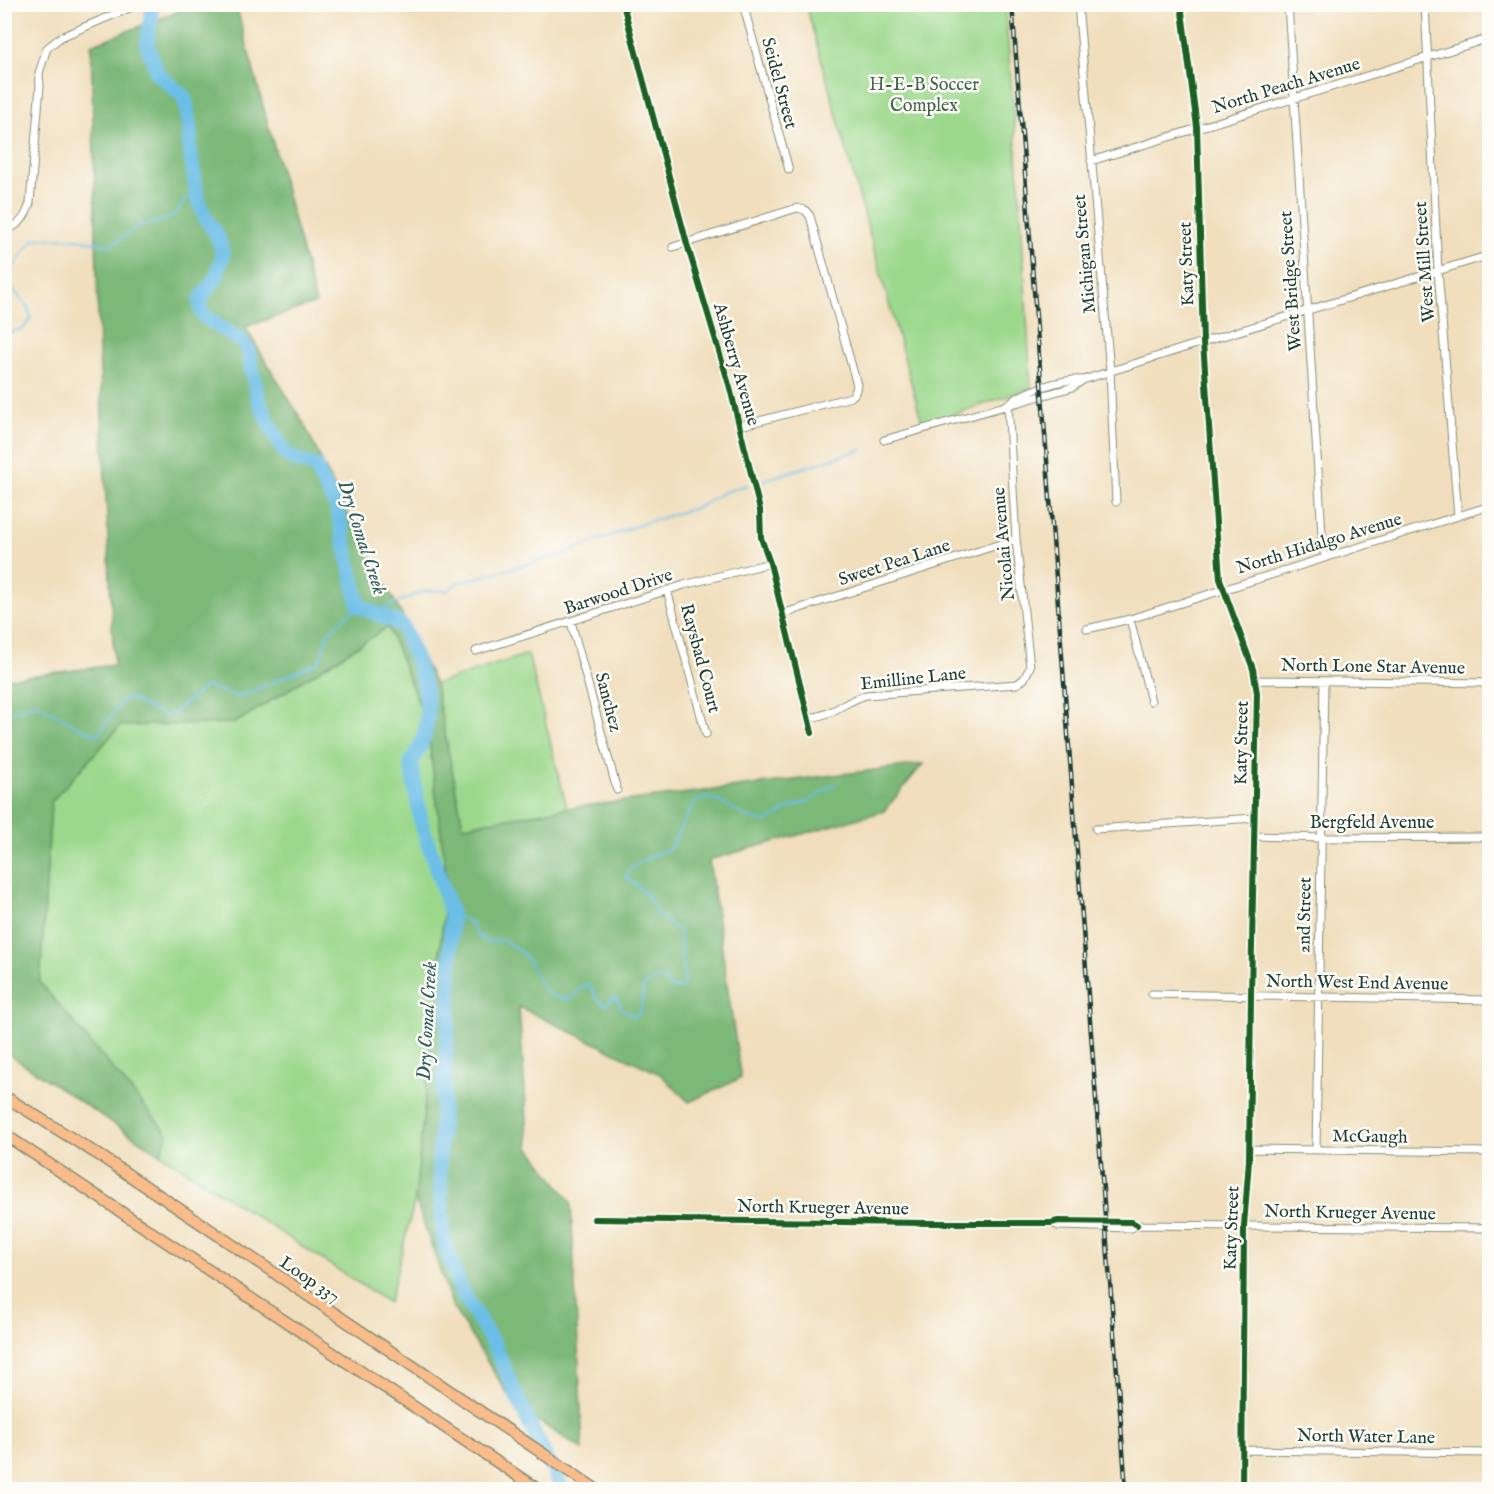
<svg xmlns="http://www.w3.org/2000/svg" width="1494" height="1494" font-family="'IM FELL English',serif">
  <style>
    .green { fill: #9bd88c; stroke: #5d8a60; stroke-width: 1.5 }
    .forest { fill: #7cb878; stroke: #4e7a56; stroke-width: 1.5 }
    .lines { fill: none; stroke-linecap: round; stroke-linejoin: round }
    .stream { stroke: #6bbee7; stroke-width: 2 }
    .river { stroke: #6bbee7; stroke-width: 15 }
    .street-casing { stroke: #888e78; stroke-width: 9 }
    .primary-casing { stroke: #888e78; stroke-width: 13 }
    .street { stroke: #fff; stroke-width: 7 }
    .primary { stroke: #f9bc8a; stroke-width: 10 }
    .rail-casing { stroke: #1f3d34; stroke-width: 4.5 }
    .rail { stroke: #fdfcf7; stroke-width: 2; stroke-dasharray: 7; stroke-linecap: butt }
    .cycleway-casing { stroke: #fdfcf7; stroke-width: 10 }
    .cycleway { stroke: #1b5e20; stroke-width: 6 }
    .labels { text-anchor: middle; stroke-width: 5; stroke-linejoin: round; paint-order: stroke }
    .street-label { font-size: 18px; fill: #1f3d34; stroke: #fdfcf7 }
    .park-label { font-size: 18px; fill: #3e644a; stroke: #fdfcf7 }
    .water-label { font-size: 20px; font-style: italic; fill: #325d61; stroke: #fdfcf7 }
  </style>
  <rect width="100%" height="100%" fill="#fdfcf7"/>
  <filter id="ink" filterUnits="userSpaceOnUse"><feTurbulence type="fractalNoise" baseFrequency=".0167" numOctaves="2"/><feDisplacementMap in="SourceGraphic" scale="12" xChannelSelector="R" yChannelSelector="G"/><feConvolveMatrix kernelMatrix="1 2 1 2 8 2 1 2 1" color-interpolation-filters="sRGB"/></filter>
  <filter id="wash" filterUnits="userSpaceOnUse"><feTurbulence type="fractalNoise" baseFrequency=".008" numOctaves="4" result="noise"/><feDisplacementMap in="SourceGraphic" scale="24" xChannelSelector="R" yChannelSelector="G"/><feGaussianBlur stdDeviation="1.35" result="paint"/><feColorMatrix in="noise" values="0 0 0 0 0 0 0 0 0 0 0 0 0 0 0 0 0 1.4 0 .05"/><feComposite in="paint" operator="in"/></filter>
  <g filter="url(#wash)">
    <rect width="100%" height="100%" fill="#f0debc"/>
    <!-- green -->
    <path class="green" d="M806,5H1005L1019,181L1031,388L947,417L922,422Z
      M388,627L427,724L447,881L415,1199L389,1303L160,1154L167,1134L40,983L51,802L120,726L235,723Z
      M528,654L567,808L463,826L435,684Z"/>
    <!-- forest -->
    <path class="forest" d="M198,4L236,5L316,303L245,327L303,422L347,513L403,617L435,684L463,826L568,808L923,764L884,811L709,860L741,1078L689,1102L660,1074L519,1007L529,1147L571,1202L583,1450L516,1407L453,1308L415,1199L447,881L427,724L388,627L235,723L120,726L51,802L40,983L168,1134L160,1154L5,1052V679L114,665L99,351L91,45Z"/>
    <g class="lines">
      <!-- stream -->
      <path class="stream" d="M4,334L24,328L31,318L28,308L7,282L9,272L34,239C61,237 83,238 109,246L121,239L138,226L168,219L176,213L196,186
        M761,481L863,449
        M372,613L425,591H447L457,583L561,555L641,524L699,507L722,493L747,485
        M4,719L15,710L37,703L78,727L97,735L124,699H131L165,716H170L206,686L238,697L317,663L321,657L328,632L359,606
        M451,913L470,922L478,936L489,942L503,940C509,944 517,948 523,954C542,973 533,998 570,999L586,984L592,988L595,997L605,1005L616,997L622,1009L634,1017L640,1012L644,986L655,979L664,980L672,988H682L684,981L680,931L658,916L646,893L626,877L628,871L640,862L670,848L695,801L706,798L719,801L748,818L765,822L792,807L807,802L835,784"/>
      <!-- river -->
      <path class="river" d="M153,4L147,44L157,73L183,96L186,103L190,131L189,145L198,200L205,217L217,235L223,254L216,278L200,300L201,311L205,317L241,341L247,348L259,401L267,419L284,452L296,460L317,467L320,478L336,505L359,606L402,625C421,672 443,715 411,763L421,822L451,913L450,996L439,1156L443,1238L461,1290L494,1345L528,1421L563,1490"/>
    </g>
  </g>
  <g filter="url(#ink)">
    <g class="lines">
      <!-- street casing -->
      <g class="street-casing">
        <path id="street" d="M623,4L687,244L730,388L760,510L761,538L770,563L812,733
          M743,4L789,170
          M1078,4L1110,371L1116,502
          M1181,4L1197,127L1203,342L1220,579L1253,669L1257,693L1251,995L1249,1160L1244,1226L1242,1490
          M1288,4L1323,549L1325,556
          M1425,4L1438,271L1458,516
          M1091,161L1490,38
          M4,230C19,227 26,217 30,203L40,86L39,73L47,48L61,37L139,4
          M673,247L797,208L805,210L810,216L857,385L855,393L851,397L740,426
          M1008,404C1024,391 1063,378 1083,380
          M884,440L1073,387L1083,380L1203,342L1490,255
          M667,590L706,734
          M782,614L1016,539
          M1130,619L1151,701
          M571,622L617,790
          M1087,629L1130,619L1490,506
          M476,651L684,585L770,563
          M1256,680L1490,683
          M809,718C833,715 844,702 866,695L1017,684L1024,679L1030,667L1016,539L1008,404
          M1096,829L1254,818
          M1255,836L1321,838L1490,837
          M1152,994L1490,1000
          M1249,1149L1490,1152
          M1316,1150L1324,681
          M594,1219L926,1223H1051L1058,1221L1132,1222L1137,1225
          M1051,1223L1059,1226L1131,1228L1137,1225L1490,1228
          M1243,1450L1490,1453"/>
      </g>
      <!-- primary casing -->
      <g class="primary-casing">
        <path id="primary" d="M4,1096L102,1157L597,1490
          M4,1134L539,1490"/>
      </g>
      <!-- street -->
      <use href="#street" class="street"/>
      <!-- primary -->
      <use href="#primary" class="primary"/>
      <!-- rail casing -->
      <g class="rail-casing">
        <path id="rail" d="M1012,4L1126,1490"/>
      </g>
      <!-- rail -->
      <use href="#rail" class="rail"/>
      <!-- cycleway casing -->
      <g class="cycleway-casing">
        <path id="cycleway" d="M623,4L687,244L730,388L760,510L761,538L770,563L812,733
          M1181,4L1197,127L1203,342L1220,579L1253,669L1257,693L1251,995L1249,1160L1244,1226L1242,1490
          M594,1219L926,1223H1051L1058,1221L1132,1222L1137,1225"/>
      </g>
      <!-- cycleway -->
      <use href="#cycleway" class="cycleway"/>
    </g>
  </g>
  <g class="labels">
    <!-- street labels -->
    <g class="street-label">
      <text transform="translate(780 83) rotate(75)" y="6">Seidel Street</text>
      <text transform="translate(1286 85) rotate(-17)" y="6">North Peach Avenue</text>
      <text transform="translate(1084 254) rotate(-95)" y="6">Michigan Street</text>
      <text transform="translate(1424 262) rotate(-94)" y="6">West Mill Street</text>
      <text transform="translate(1186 264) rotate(-92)" y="6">Katy Street</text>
      <text transform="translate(1290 281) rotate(-94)" y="6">West Bridge Street</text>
      <text transform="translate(737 364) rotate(74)" y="6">Ashberry Avenue</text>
      <text transform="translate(1319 543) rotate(-17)" y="6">North Hidalgo Avenue</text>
      <text transform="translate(1003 544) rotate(-95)" y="6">Nicolai Avenue</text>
      <text transform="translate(894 562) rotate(-18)" y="6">Sweet Pea Lane</text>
      <text transform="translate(618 591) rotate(-18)" y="6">Barwood Drive</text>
      <text transform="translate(701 658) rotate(75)" y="6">Raysbad Court</text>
      <text transform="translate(1373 666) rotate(1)" y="6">North Lone Star Avenue</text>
      <text transform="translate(913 678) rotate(-6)" y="6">Emilline Lane</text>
      <text transform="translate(609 702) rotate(75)" y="6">Sanchez</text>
      <text transform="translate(1241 743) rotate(-89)" y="6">Katy Street</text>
      <text x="1372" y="828">Bergfeld Avenue</text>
      <text transform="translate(1304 915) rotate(-89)" y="6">2nd Street</text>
      <text transform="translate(1357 982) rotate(1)" y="6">North West End Avenue</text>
      <text transform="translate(1370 1136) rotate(1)" y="6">McGaugh</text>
      <text transform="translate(823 1207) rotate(1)" y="6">North Krueger Avenue</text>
      <text transform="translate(1350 1212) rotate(1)" y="6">North Krueger Avenue</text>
      <text transform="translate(1231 1228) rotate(-88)" y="6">Katy Street</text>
      <text transform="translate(310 1279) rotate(34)" y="6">Loop 337</text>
      <text transform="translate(1366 1436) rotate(1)" y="6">North Water Lane</text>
    </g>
    <!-- park labels -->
    <g class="park-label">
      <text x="924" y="90">H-E-B Soccer<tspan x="924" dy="21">Complex</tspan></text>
    </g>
    <!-- water labels -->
    <g class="water-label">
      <text transform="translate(363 537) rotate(72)" y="7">Dry Comal Creek</text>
      <text transform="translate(426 1021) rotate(-87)" y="7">Dry Comal Creek</text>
    </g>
  </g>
  <!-- margin -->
  <rect width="1494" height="1494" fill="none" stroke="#fdfcf7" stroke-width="24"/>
</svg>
